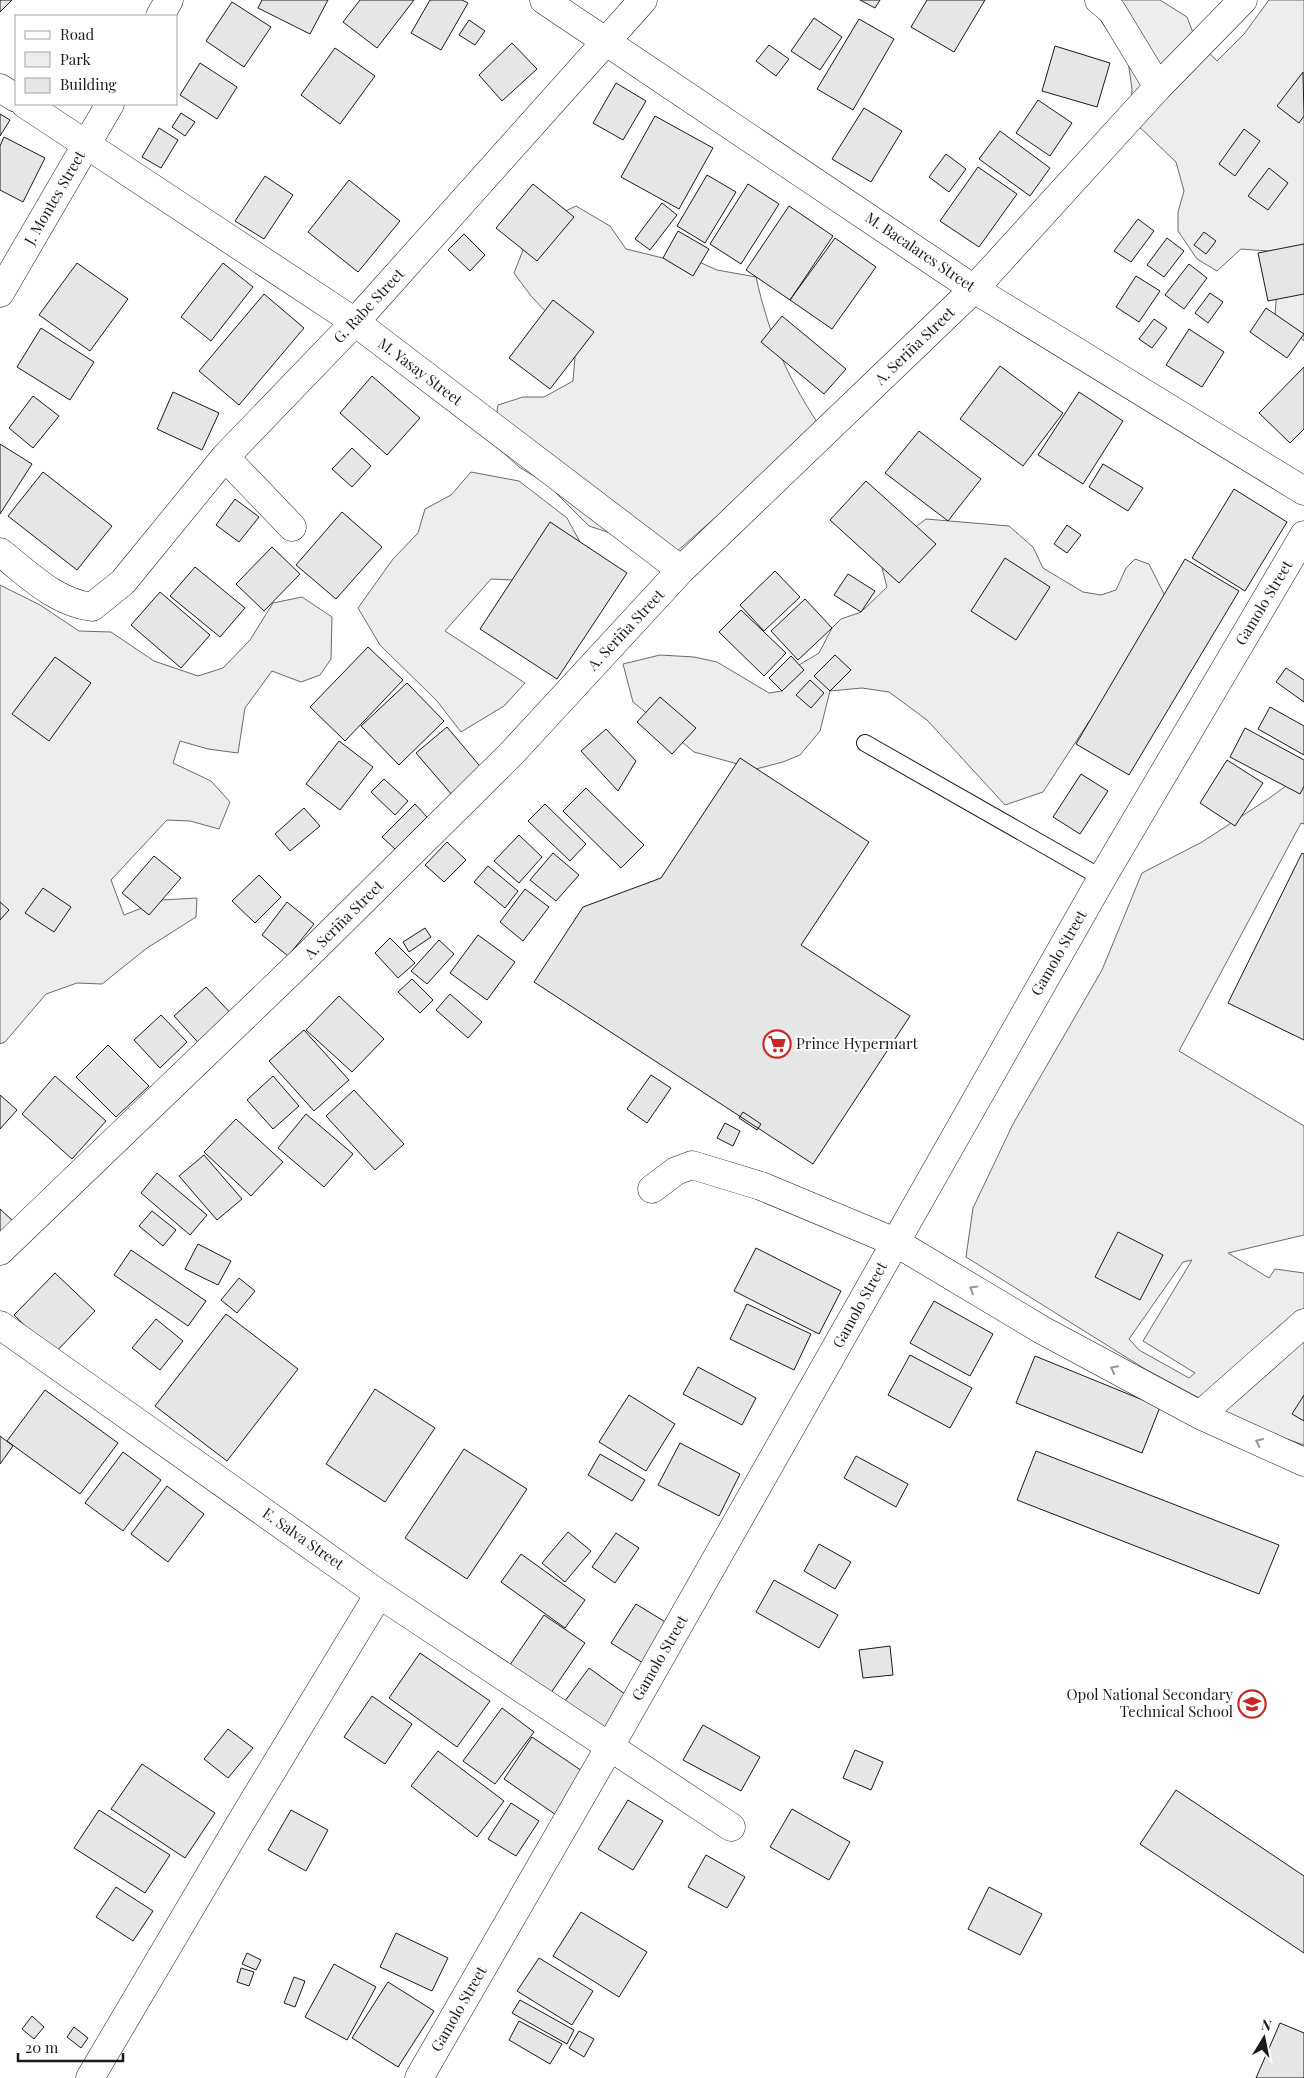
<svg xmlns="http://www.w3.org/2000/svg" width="1304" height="2078" font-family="'Playfair Display',serif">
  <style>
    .green { fill: #ededed; stroke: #6a6a6a; fill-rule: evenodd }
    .building { fill: #e6e6e6; stroke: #1a1a1a }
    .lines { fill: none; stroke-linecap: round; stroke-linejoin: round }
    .service-casing { stroke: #1a1a1a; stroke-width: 18 }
    .minor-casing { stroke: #1a1a1a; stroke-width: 29 }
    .tertiary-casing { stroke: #1a1a1a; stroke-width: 29 }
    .service { stroke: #fff; stroke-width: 16 }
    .minor { stroke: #fff; stroke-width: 28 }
    .tertiary { stroke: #fff; stroke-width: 28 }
    .oneway { stroke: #989898 }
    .labels { text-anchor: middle; stroke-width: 4; stroke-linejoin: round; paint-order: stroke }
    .street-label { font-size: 15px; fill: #1a1a1a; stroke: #fff }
    .poi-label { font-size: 15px; fill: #1a1a1a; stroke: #fff; text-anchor: start }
  </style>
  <rect width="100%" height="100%" fill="#fff"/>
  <!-- green -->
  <path class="green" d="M1087,0H1160L1187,17L1195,38L1217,61L1244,34L1269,0H1304V341L1275,315L1277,289L1268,251L1241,249L1217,271L1197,259L1178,231V212L1184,191L1176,162L1130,118L1132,89L1128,61Z
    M576,206L610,226L626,249L663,258L679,253L717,270L756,277C769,334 785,373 817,422L717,516L674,554L589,526L547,484L519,467L492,442L498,405L523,397H544L573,381L575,357L564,331L531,296L514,273L529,235L551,218Z
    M471,472L519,481L567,518L580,542L512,580L491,579L445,631L525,683L504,706L461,732L437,701L380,645L358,608L393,559L418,533L425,509L451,495Z
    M926,519L1009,526L1033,547L1043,568L1083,592L1101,595L1116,590L1126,568L1135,559L1149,564L1169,604L1154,669L1090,720L1043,792L1005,805L927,720L889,692L862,688L830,691L820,731L800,755L783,762L756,769L694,752L633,702L623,664L660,655L694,657L717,662L769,693L782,691L799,665L819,653L832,628L841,619L861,612L887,587L882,568L897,541Z
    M0,585L40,605L79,631L111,632L154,661L198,676L223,668L250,640L273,603L302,597L332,617L331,659L320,675L301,682L272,671L245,708L238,753L208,749L180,741L173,763L211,781L230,802L219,829L190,821L167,820L111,880L124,915L162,900L197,898L196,917L147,948L102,984L77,983L46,994L5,1042L0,1044Z
    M1304,773V824L1301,823L1179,1051L1304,1126V1235L1228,1253L1269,1278L1275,1269L1304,1273V1445L1257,1429L1145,1369L966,1257L973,1208L1013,1124L1102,970L1142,873L1202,842L1268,799ZM1192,1260L1143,1341L1195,1373L1189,1378L1139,1350L1129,1339L1183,1262Z"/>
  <!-- building -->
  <path class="building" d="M0,0H12L0,12Z
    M262,0H328L310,34L258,8Z
    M360,0H414L377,48L343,22Z
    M430,0H462L468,3L441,50L411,33Z
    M860,0H880L875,8Z
    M927,0H985L954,52L911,27Z
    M232,2L271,27L244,67L206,41Z
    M814,18L842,37L820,70L791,51Z
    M859,19L894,39L853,110L817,89Z
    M469,20L485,31L475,45L459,35Z
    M512,43L537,69L502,101L479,75Z
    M769,45L789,59L776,76L756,61Z
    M1055,46L1110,63L1097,107L1042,91Z
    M335,48L375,76L340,124L301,95Z
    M200,63L237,87L217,119L180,95Z
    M1303,72L1304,116L1299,123L1277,106Z
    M616,83L646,101L623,140L593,123Z
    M1038,100L1072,123L1050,156L1016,133Z
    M864,108L902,131L871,182L832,159Z
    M181,113L195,122L185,136L172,127Z
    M0,114L10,120L0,136Z
    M655,116L713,148L679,209L621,177Z
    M159,128L178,140L161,168L142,157Z
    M1244,129L1260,141L1235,176L1219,164Z
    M1000,131L1050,168L1030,196L979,159Z
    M4,137L45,158L23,202L0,190V146Z
    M946,154L966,169L949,192L929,177Z
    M978,167L1017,194L979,247L940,221Z
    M1269,168L1288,183L1268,210L1248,196Z
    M707,175L736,192L705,243L677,226Z
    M265,176L293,195L264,239L235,221Z
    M349,180L400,221L358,272L308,232Z
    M533,184L574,217L537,261L496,228Z
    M748,184L779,204L741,264L710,244Z
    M662,203L677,215L650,250L635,239Z
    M789,206L833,236L790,300L746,270Z
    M1138,219L1154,231L1131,262L1114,251Z
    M678,231L709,249L693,276L663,258Z
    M1204,232L1216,241L1206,254L1194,245Z
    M464,234L485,255L470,271L448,250Z
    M835,238L876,267L832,329L790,300Z
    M1167,238L1184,251L1164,277L1147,265Z
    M1304,244V294L1268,301L1258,253Z
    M77,263L128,299L90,351L39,315Z
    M223,263L253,287L211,341L181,317Z
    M1189,264L1207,278L1184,309L1165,295Z
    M1136,276L1160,291L1139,322L1116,307Z
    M1210,293L1223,302L1208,323L1195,313Z
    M264,294L304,328L239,405L199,371Z
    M553,300L594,332L550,389L509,358Z
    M1266,308L1304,334L1287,358L1250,332Z
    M782,316L846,369L824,394L761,342Z
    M1154,319L1167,328L1152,348L1139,339Z
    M41,328L94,362L70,400L17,367Z
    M1189,329L1224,352L1202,387L1166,365Z
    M1000,366L1063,413L1023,466L960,419Z
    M1304,367V429L1290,443L1259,413Z
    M372,376L420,418L387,455L340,413Z
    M173,392L219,413L202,450L157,429Z
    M1079,392L1123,421L1083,484L1038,455Z
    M33,396L59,416L33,448L9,428Z
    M919,431L981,479L948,521L885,473Z
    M0,444L32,464L0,514Z
    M352,448L371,466L352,487L332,469Z
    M1103,464L1143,488L1128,511L1089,487Z
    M43,472L112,526L77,570L8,516Z
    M866,481L936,544L899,583L830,520Z
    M1234,489L1287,522L1245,591L1192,558Z
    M235,499L259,517L239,542L216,525Z
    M342,512L382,547L336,599L296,565Z
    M550,522L627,573L557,679L480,629Z
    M1067,525L1081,535L1067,553L1054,544Z
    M272,547L300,574L264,611L236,584Z
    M1005,558L1050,587L1016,640L971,611Z
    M1185,559L1239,591L1129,775L1076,744Z
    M195,567L245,608L220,637L170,596Z
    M775,571L800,597L764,631L740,605Z
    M848,574L875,591L861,612L834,595Z
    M160,592L210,635L181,668L131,625Z
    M805,599L832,628L798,660L771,631Z
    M741,610L786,653L764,676L719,632Z
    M368,647L403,680L345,741L310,707Z
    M835,655L851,670L830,691L814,676Z
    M791,656L804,670L782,691L769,678Z
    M55,657L91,683L49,741L12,714Z
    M1286,668L1304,680V702L1276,682Z
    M810,680L824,693L811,708L796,695Z
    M407,683L444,721L399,765L361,726Z
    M660,697L696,728L672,754L637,722Z
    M1270,707L1304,726V755L1258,729Z
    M447,727L484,771L453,796L416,753Z
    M1245,728L1304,760V786L1300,794L1230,757Z
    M606,729L636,761L618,791L581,751Z
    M339,741L373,767L340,810L306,784Z
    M740,758L869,842L801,945L910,1016L813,1164L534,982L583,907L661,878Z
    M1227,760L1263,783L1235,826L1200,803Z
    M1081,774L1108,791L1080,834L1053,817Z
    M384,779L408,801L395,815L371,792Z
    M586,788L644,845L621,868L563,811Z
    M415,804L427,817L395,849L382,837Z
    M545,804L586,844L570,861L528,821Z
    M304,808L320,826L290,851L275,834Z
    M519,835L542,857L519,883L494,861Z
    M447,842L466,860L444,882L425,865Z
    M553,853L579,875L556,901L530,880Z
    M1302,853L1304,854V1040L1228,1003Z
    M154,856L181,878L149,915L122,893Z
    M488,866L518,891L505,908L474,882Z
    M259,875L281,897L255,923L232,901Z
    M43,888L71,907L54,932L25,913Z
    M525,889L549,907L523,941L500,922Z
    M0,902L9,910L0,920Z
    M287,902L314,924L288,956L262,935Z
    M425,928L431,937L409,952L403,942Z
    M478,935L515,962L487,1000L450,973Z
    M390,938L415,963L398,978L375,953Z
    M439,940L454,954L427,984L411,971Z
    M412,979L433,1000L420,1013L398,992Z
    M206,987L238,1021L205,1050L174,1016Z
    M450,994L482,1022L468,1038L436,1010Z
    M339,996L384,1039L352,1072L306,1030Z
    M161,1015L187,1042L160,1068L134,1040Z
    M304,1030L349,1080L314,1111L269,1061Z
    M108,1045L149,1086L116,1117L76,1077Z
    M651,1075L671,1088L647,1123L627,1109Z
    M55,1076L106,1121L72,1159L22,1114Z
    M273,1076L299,1106L273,1129L247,1100Z
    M354,1090L404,1144L375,1170L326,1116Z
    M0,1095L17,1110L0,1129Z
    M743,1112L761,1124L757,1130L739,1118Z
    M306,1114L353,1154L324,1187L278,1148Z
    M236,1119L283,1162L251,1196L204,1152Z
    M725,1123L740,1131L733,1146L717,1138Z
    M204,1155L242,1199L217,1220L179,1176Z
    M157,1173L207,1215L190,1235L141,1193Z
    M0,1209L13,1221L0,1235Z
    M152,1211L176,1230L163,1246L139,1226Z
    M1118,1232L1163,1255L1140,1300L1095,1277Z
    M198,1244L231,1261L218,1285L185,1269Z
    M756,1248L841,1291L819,1334L734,1291Z
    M131,1250L206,1301L188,1326L114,1275Z
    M55,1273L95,1311L54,1354L14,1315Z
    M239,1278L255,1291L237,1313L221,1300Z
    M934,1301L993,1334L970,1376L910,1343Z
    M747,1304L811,1334L794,1370L730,1339Z
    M226,1314L298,1369L227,1461L155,1406Z
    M156,1319L183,1341L160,1370L132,1348Z
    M910,1355L972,1388L950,1428L888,1395Z
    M1035,1356L1160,1407L1142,1453L1016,1403Z
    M698,1367L756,1398L742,1425L683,1394Z
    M375,1389L435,1428L385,1502L326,1464Z
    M45,1390L118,1443L80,1494L7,1441Z
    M629,1395L675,1424L646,1471L599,1442Z
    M1304,1395V1421L1292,1414Z
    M0,1436L13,1446L0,1464Z
    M680,1443L740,1474L719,1516L658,1485Z
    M464,1449L527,1489L467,1579L405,1538Z
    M1036,1451L1279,1545L1259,1594L1017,1500Z
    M123,1452L161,1480L123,1531L85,1503Z
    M600,1454L645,1480L632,1501L588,1475Z
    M856,1456L908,1484L896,1507L844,1478Z
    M167,1486L204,1514L168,1562L131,1534Z
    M568,1532L591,1551L565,1582L542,1563Z
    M616,1533L639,1548L615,1583L592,1567Z
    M819,1544L851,1562L835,1589L804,1571Z
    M521,1554L585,1600L565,1628L501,1582Z
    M774,1580L838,1615L819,1648L756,1612Z
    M636,1604L667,1623L643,1663L611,1643Z
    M544,1615L585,1643L544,1703L503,1675Z
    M890,1646L893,1675L863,1678L859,1650Z
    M420,1653L490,1701L457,1747L389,1698Z
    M589,1668L629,1697L600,1737L560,1708Z
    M372,1696L412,1724L385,1764L344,1737Z
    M502,1708L534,1732L495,1784L463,1761Z
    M703,1725L760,1757L741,1791L683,1760Z
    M228,1729L253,1748L228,1778L204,1759Z
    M532,1737L588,1775L559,1817L504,1779Z
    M855,1750L883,1762L871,1790L843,1778Z
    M438,1751L504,1801L477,1837L411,1786Z
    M142,1764L215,1813L185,1858L111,1809Z
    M1176,1790L1304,1876V1953L1140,1844Z
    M628,1800L663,1821L633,1870L598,1849Z
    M511,1803L539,1821L516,1856L488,1839Z
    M792,1809L850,1842L829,1880L770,1847Z
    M99,1810L170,1855L145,1893L74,1848Z
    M291,1810L328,1830L306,1871L268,1850Z
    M706,1855L745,1877L727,1908L688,1887Z
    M116,1887L153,1911L133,1941L96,1917Z
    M989,1887L1042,1914L1020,1955L968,1929Z
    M581,1912L647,1952L619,1997L553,1956Z
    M396,1933L448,1958L432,1991L380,1967Z
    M247,1953L261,1960L256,1970L242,1964Z
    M539,1958L593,1991L572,2025L517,1991Z
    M334,1964L376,1987L347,2040L305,2017Z
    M241,1968L254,1972L249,1986L237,1982Z
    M294,1977L305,1981L295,2007L284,2003Z
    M388,1982L434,2011L398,2067L352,2038Z
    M520,2000L574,2030L567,2044L512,2013Z
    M32,2016L44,2027L34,2039L22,2029Z
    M519,2021L562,2044L550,2064L509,2040Z
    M1280,2023L1304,2033V2078H1256Z
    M74,2027L88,2038L81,2048L67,2037Z
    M579,2031L594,2039L584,2057L569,2048Z"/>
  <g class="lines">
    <!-- service casing -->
    <g class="service-casing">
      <path id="service" d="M865,743L1102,878"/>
    </g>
    <!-- minor casing -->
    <g class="minor-casing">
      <path id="minor" d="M1099,0L1112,11L1158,87
        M160,16L169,0
        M0,88L16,98
        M25,104L355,322L681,570
        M0,293L110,104
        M225,457L292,527
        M0,552C29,575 55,602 92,607L123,582L225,457L355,322L643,0
        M652,1189L676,1171L692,1165L761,1186L895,1242L1042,1330L1200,1415L1304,1462
        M0,1251L305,958L512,753L681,570L974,289L1158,87L1243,0
        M0,1325L379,1594L731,1827
        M1200,1415L1304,1323
        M90,2078L241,1822L379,1594"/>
    </g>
    <!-- tertiary casing -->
    <g class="tertiary-casing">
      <path id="tertiary" d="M544,0L974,289L1304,491
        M419,2078L609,1748L1102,878L1304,535"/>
    </g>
    <!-- service -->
    <use href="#service" class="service"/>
    <!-- minor -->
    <use href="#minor" class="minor"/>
    <!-- tertiary -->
    <use href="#tertiary" class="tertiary"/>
  </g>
  <!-- one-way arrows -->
  <defs><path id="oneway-chevron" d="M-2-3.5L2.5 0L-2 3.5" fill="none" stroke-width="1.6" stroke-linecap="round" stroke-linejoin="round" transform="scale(1.25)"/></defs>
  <g class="oneway">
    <use href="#oneway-chevron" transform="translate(973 1289) rotate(-149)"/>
    <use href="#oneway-chevron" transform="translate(1114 1369) rotate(-152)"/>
    <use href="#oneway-chevron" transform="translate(1259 1442) rotate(-155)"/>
  </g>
  <!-- icons -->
  <defs>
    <g id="supermarket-ring" transform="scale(1.4375)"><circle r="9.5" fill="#fff" stroke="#c62828" stroke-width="1.5"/><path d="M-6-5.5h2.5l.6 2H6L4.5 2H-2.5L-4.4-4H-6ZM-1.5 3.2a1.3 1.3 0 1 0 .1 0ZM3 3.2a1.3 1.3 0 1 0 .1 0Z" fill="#c62828"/></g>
    <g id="school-ring" transform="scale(1.4375)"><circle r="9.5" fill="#fff" stroke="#c62828" stroke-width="1.5"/><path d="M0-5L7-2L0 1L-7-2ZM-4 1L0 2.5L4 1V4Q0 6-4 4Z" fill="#c62828"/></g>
  </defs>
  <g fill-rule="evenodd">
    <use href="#supermarket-ring" x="777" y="1044"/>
    <use href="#school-ring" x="1252" y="1704"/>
  </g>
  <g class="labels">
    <!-- street labels -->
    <g class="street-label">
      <text transform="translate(55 198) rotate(-60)" y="5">J. Montes Street</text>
      <text transform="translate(920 252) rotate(34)" y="5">M. Bacalares Street</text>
      <text transform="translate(369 306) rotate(-47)" y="5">G. Rabe Street</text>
      <text transform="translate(915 346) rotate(-44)" y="5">A. Seriña Street</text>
      <text transform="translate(420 372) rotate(37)" y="5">M. Yasay Street</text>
      <text transform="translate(1264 603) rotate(-59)" y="5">Gamolo Street</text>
      <text transform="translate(626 630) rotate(-47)" y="5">A. Seriña Street</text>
      <text transform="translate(344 920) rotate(-45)" y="5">A. Seriña Street</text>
      <text transform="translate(1059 953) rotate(-60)" y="5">Gamolo Street</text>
      <text transform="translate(860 1305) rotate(-61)" y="5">Gamolo Street</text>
      <text transform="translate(303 1539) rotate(35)" y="5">E. Salva Street</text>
      <text transform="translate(660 1658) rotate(-60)" y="5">Gamolo Street</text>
      <text transform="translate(459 2009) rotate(-60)" y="5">Gamolo Street</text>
    </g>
    <!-- poi labels -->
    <g class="poi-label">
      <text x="796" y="1049">Prince Hypermart</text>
      <text x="1233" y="1700" text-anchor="end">Opol National Secondary<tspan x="1233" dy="17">Technical School</tspan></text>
    </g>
  </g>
  <!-- legend -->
  <rect x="15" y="15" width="162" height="90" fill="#ffffff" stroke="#a3a3a3"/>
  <rect x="25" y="31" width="25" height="8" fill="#ffffff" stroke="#a3a3a3"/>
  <text x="60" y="40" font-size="15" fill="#1a1a1a">Road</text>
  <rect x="25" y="52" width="25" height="15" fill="#ededed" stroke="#a3a3a3"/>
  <text x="60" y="65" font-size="15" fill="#1a1a1a">Park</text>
  <rect x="25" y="78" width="25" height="15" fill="#e6e6e6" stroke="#a3a3a3"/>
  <text x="60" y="90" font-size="15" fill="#1a1a1a">Building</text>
  <!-- north arrow -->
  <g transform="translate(1264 2038) rotate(10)" stroke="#ffffff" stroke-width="4" paint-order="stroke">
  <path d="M0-4L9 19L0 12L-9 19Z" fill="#1a1a1a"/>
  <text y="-8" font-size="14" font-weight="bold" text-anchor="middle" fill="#1a1a1a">N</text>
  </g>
  <!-- scale -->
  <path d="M18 2053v8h105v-8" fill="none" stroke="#1a1a1a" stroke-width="2.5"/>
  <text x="25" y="2053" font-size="15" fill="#1a1a1a" stroke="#ffffff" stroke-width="4" paint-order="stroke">20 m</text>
</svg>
